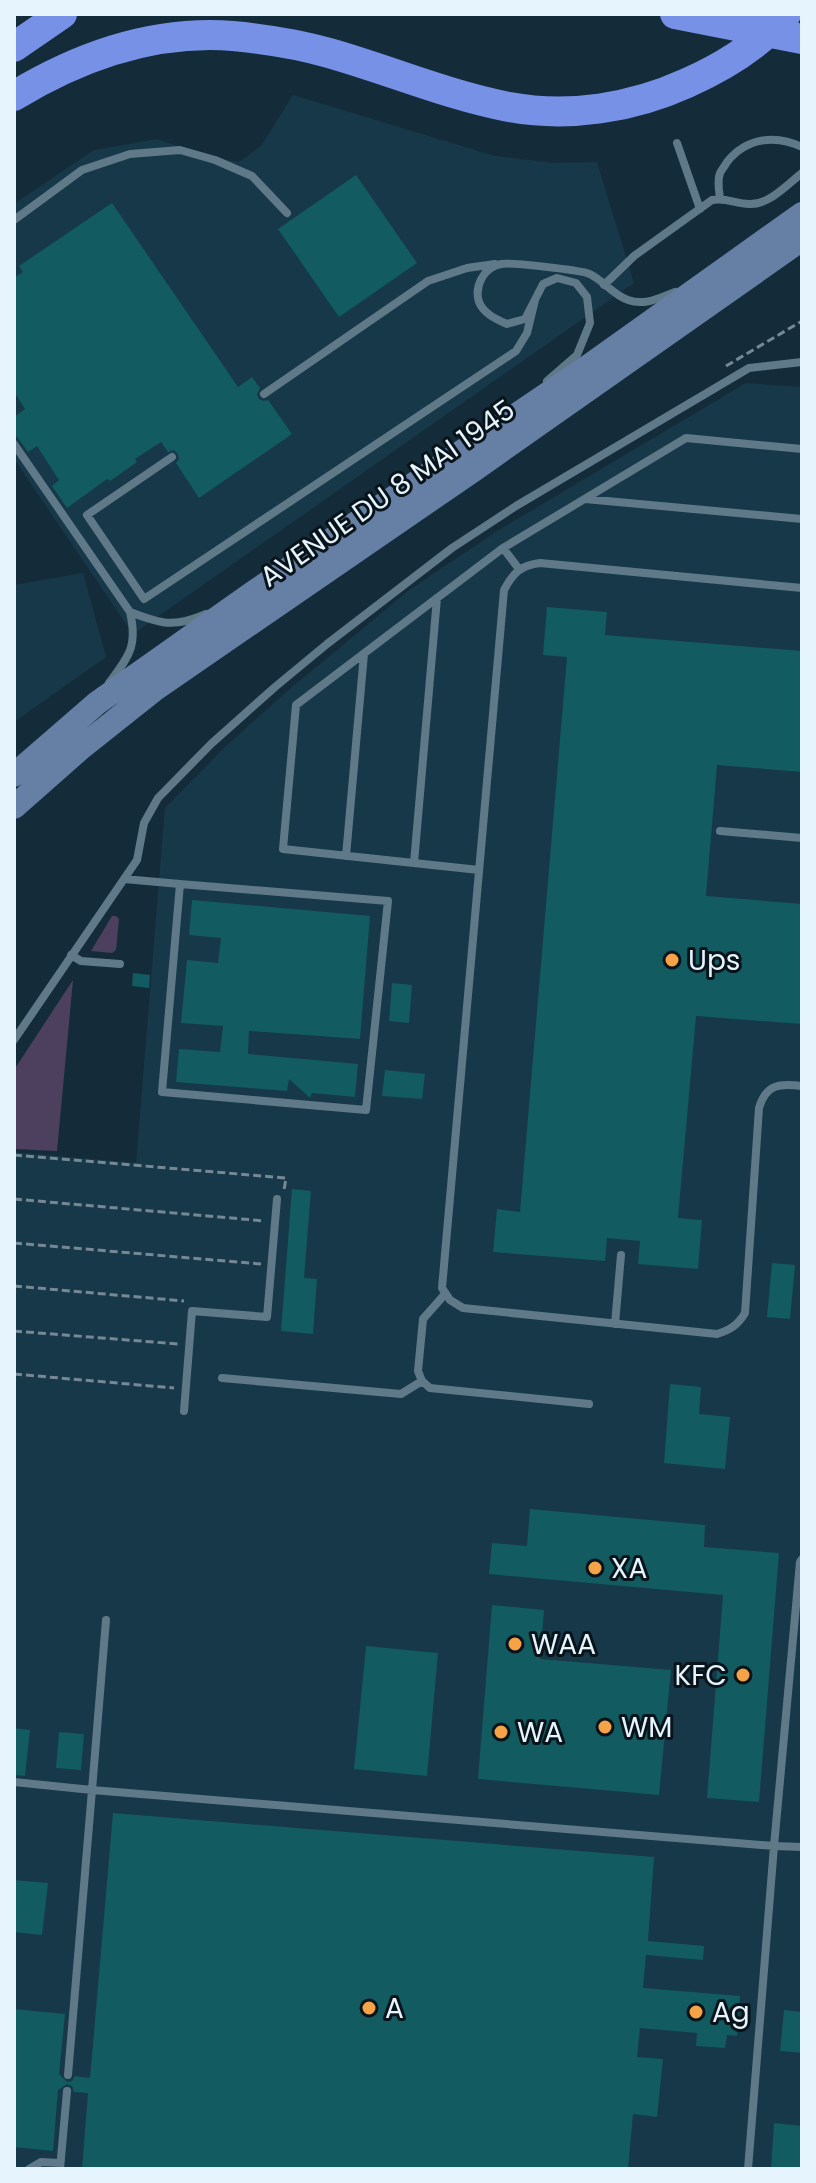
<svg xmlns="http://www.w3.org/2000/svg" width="816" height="2183" font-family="Poppins,sans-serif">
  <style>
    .built { fill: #173849 }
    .green { fill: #4d405e }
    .building { fill: #125b60 }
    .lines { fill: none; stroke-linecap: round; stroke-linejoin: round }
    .path { stroke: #758894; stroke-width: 3; stroke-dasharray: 8 4; stroke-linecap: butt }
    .lane { stroke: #5f7989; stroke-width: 8 }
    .secondary { stroke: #6680a5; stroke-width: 24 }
    .highway { stroke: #7791e6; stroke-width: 30 }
    .poi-dot { fill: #f6a247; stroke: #09131a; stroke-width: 3 }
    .labels { text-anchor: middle; stroke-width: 6; stroke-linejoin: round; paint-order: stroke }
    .street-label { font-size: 28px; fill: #e6f4fe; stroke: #09131a }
    .poi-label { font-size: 28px; fill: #e6f4fe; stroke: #09131a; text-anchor: start }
  </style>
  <rect width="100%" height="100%" fill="#142c3a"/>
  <!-- built -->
  <path class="built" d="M293,95L495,156L554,163L597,162L634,283L133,634L14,459V204L94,150L157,139L213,158L239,162L261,146Z
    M746,383L802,387V2169H14V1152L136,1163L165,808L226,746L285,693L408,591L497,531Z
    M83,573L106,657L14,722V585Z"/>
  <!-- green -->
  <path class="green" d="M112,916H116L119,919L116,950L112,953L91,951Z
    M73,980L57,1151L14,1149V1070Z"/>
  <!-- building -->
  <path class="building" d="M356,175L417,263L339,317L278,229Z
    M112,203L238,387L252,377L260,388L257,394L259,399L264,401L268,400L292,434L199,498L176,463L179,459L178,454L174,450L168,452L161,442L135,459L137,462L110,481L107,479L67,508L52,486L59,480L37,446L28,452L14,433V417L25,409L14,392V278L23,272L19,266Z
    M547,607L607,612L605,635L802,651V772L717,765L706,896L802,904V1024L696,1016L678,1218L702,1220L698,1269L638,1264L640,1241L607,1238L605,1261L493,1252L497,1209L520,1212L567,657L543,655Z
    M192,900L370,916L360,1039L249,1031L248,1054L358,1064L355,1097L312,1093L310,1098L289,1079L287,1091L176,1082L179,1049L220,1052L223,1026L181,1023L187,960L218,963L221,938L189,935Z
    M133,973L150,975L149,988L132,986Z
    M392,983L412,985L409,1023L389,1021Z
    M385,1070L425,1074L422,1099L382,1096Z
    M292,1189L311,1191L304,1278L317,1279L313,1334L281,1331Z
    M772,1263L795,1265L790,1319L767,1317Z
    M670,1384L701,1387L699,1414L730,1417L725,1469L664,1463Z
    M530,1509L705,1525L704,1547L779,1553L759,1802L707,1798L723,1595L489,1574L492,1543L527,1546Z
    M492,1605L544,1610L540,1659L671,1670L659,1795L478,1779Z
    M366,1646L438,1653L427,1776L354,1769Z
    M14,1728L30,1730L25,1776L14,1775Z
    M59,1732L84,1734L81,1770L56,1768Z
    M113,1813L654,1857L648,1941L704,1946L703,1960L646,1955L643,1988L740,1996L737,2036L727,2035L725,2048L696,2046L697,2033L640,2028L637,2057L663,2059L657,2117L633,2114L628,2169H82L88,2093L74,2092L72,2086L67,2084L58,2090L53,2151L14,2147V2009L65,2014L59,2074L67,2082L72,2081L75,2076L90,2078Z
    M14,1880L48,1883L42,1935L14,1932Z
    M784,2010L802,2012V2053L780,2051Z
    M774,2123L802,2126V2169H771Z"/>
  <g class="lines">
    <!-- path -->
    <path class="path" d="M726,366L802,321
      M14,1155L286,1178L284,1190
      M14,1199L265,1221
      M14,1243L261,1264
      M14,1286L184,1301
      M14,1331L178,1344
      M14,1374L174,1388"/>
    <!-- lane -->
    <path class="lane" d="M677,143L700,209
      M720,198C719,191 717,181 720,173C720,172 727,163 727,162C746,138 775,134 802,147
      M14,220L82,170L130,154L180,150L215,160L252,176L287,213
      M604,285L634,256L712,200C727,197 737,205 751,204C770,204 788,184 802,173
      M547,381L577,355L590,323L587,297L576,283L557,278L543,284L525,319L507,324C496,319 484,314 479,302C474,286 484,267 501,264C510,262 577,270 587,273C602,278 612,295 628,300C645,306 659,298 675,292
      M264,394L428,281L467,268L495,264
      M14,444L130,612C138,647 129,656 109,683
      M172,457L87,515L144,599L516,351L527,333L535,300
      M585,499L802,519
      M503,548L519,569
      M802,588L540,563C521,565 513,573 504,590L442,1288L450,1300L463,1308L717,1334C730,1330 738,1325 745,1313L759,1108C766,1084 780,1083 802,1086
      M130,612C161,624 174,628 206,614
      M720,831L802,838
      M346,856L364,654
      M414,863L437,598
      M479,870L283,849L296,705L503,548L686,438L802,449
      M124,879L180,884L162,1092L366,1110L388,901L180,884
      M71,955L81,961L120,964
      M14,1040L137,860L144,823L158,798L211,744L275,687L327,644L452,548L516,506L749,368L802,362
      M445,1294L423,1319L418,1371L422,1381L430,1388L589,1404
      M615,1324L621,1255
      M222,1378L401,1394L422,1381
      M184,1411L192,1311L267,1317L277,1199
      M802,1559L800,1562L774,1846L802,1847
      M14,1782L92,1790L106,1620
      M68,2075L92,1790L774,1846L748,2169
      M29,2169L41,2162L60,2163
      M60,2169L67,2091"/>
    <!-- secondary -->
    <path class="secondary" d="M14,775L97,703L254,592L586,368L802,214
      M14,807L82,747L155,689L472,471L802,239"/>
    <!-- highway -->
    <path class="highway" d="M675,14L802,39
      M14,47L62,14
      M14,96C80,56 155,30 233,36C265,39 298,44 329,53C389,70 447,95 509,107C569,118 632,108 687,83C723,67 760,44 786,14"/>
  </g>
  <!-- markers -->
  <g class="poi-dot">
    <circle cx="672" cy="960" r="8"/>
    <circle cx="595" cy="1568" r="8"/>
    <circle cx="515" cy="1644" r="8"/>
    <circle cx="743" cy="1675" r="8"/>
    <circle cx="605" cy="1727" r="8"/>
    <circle cx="501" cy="1732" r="8"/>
    <circle cx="369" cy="2008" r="8"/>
    <circle cx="696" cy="2012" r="8"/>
  </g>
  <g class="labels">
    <!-- street labels -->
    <g class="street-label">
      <text transform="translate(387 493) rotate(-35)" y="10">AVENUE DU 8 MAI 1945</text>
    </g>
    <!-- poi labels -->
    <g class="poi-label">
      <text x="688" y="970">Ups</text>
      <text x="611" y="1578">XA</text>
      <text x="531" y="1654">WAA</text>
      <text x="727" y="1685" text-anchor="end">KFC</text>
      <text x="621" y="1737">WM</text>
      <text x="517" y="1742">WA</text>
      <text x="385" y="2018">A</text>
      <text x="712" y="2022">Ag</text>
    </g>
  </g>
  <!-- border -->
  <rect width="816" height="2183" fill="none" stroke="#e6f4fe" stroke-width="32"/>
</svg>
